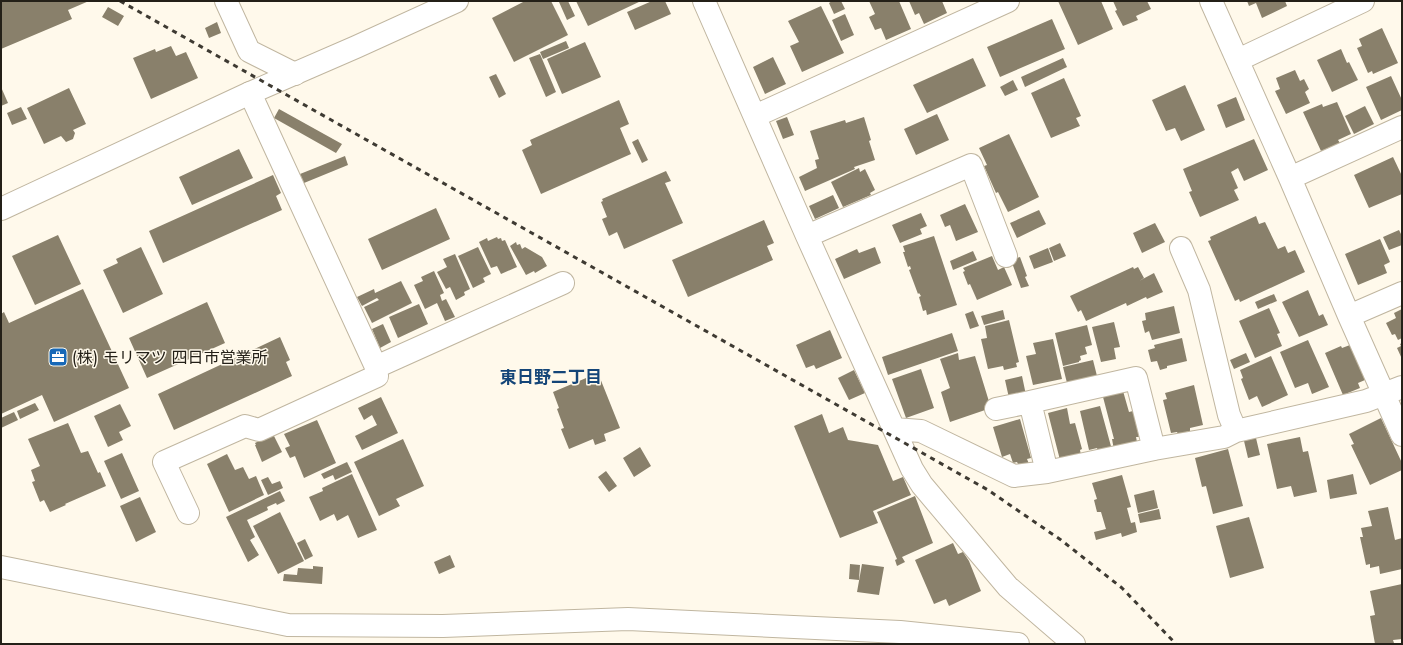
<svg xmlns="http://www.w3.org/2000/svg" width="1403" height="645" font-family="Jost,'Noto Sans JP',sans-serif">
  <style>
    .building { fill: #89806b }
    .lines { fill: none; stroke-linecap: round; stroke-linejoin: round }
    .minor-casing { stroke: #c0b6a0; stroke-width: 24 }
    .tertiary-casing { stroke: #c0b6a0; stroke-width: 24 }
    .minor { stroke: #fff; stroke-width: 22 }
    .tertiary { stroke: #fff; stroke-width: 22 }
    .rail { stroke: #3e3a32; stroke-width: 3; stroke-dasharray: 5 5; stroke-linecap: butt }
    .labels { text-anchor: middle; stroke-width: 3; stroke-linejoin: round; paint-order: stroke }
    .poi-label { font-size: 16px; fill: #242018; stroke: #fff9eb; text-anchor: start }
    .neighbourhood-label { font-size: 17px; font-weight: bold; fill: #144578; stroke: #fff9eb }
  </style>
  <rect width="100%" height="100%" fill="#fff9eb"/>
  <!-- building -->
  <path class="building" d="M1,1H89L68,10L72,19L1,49Z
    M525,1H551L568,35L514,62L492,18Z
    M562,1H568L575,16L567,20L559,2Z
    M576,1H641L588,26Z
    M652,1H665L671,14L635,30L627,12Z
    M832,1H841L845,9L834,14L829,3Z
    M869,1H899L911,29L886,40L881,28L875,30L869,17L875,14Z
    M909,1H942L947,13L924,24L919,13L915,15Z
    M1058,1H1101L1113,29L1078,45Z
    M1113,1H1147L1151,9L1136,16L1138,20L1123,26L1115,11L1117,10Z
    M1247,1H1285L1287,6L1262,18L1256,3L1249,6Z
    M821,6L844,53L802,72L790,46L799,42L788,21Z
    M108,7L124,16L118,26L102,17Z
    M845,14L854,35L841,41L832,20Z
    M1052,19L1065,49L1000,77L987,47Z
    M217,22L221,33L209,38L205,28Z
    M1382,28L1398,63L1373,74L1372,71L1368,73L1357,48L1362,46L1359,39Z
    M566,41L569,48L543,59L540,52Z
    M585,42L601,77L562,94L547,59Z
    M171,46L176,56L186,52L198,78L151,99L133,58L155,49L156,52Z
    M1341,49L1347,63L1349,62L1358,80L1332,92L1317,60Z
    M540,54L556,92L546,97L529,58Z
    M773,57L786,84L765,94L753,67Z
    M973,58L986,86L927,113L913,85Z
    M1063,58L1067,67L1025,87L1021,77Z
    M1295,70L1300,81L1304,79L1309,89L1305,92L1310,103L1286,114L1275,91L1280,89L1276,78Z
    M496,74L506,94L499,98L489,77Z
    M1391,76L1402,100V110L1381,120L1366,87Z
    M1064,78L1081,116L1076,118L1080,126L1051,138L1031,93Z
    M1013,80L1018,90L1005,96L1000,87Z
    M1185,85L1205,130L1181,141L1175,128L1166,131L1152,100Z
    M1,87L8,103L1,106Z
    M69,88L86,124L73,130L75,133L73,139L66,142L61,136L44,144L27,108Z
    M1236,97L1245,120L1226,128L1217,105Z
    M619,100L629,124L620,128L631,154L541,194L522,150L532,145L530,140Z
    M1337,102L1351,134L1338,140L1340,143L1321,151L1303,112L1322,104L1323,107Z
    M1365,106L1374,124L1354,134L1345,116Z
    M21,107L27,119L12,125L7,113Z
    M279,109L342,144L336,153L274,118Z
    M937,114L949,140L916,155L904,129Z
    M787,117L794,135L783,139L776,121Z
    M864,117L871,140L869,141L875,160L854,167L855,169L805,191L799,177L817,168L815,160L819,159L810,131L845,120L846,123Z
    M1009,134L1039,197L1008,212L998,192L996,193L984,166L987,165L979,148Z
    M638,139L648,160L642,163L632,142Z
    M1254,139L1268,170L1244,181L1238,168L1231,172L1238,188L1234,190L1239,200L1200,217L1189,192L1192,191L1183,169Z
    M239,149L253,178L192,205L179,177Z
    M345,156L348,165L304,183L300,174Z
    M1393,157L1402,176V194L1369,208L1354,175Z
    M859,168L860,172L865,169L875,190L870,193L871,195L843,207L831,182Z
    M666,171L671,181L665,183L683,223L624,249L617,232L609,236L602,219L607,217L601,202L603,201L602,199Z
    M273,175L281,193L276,196L282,210L163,263L149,231Z
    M833,195L839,208L815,219L809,206Z
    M965,204L978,232L956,241L950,225L945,227L940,215Z
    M436,208L450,239L382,270L368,239Z
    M1039,210L1046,224L1017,238L1010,223Z
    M921,213L927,226L920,229L922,234L900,243L892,225Z
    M1256,216L1259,224L1265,222L1278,249L1285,246L1288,253L1295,250L1305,272L1240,302L1239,299L1235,301L1208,241L1211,240L1210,237Z
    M764,220L774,243L767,246L773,260L688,297L672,260Z
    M1155,223L1165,242L1142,253L1133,233Z
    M1399,230L1402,236V245L1389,250L1383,237Z
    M58,235L81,284L35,305L12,256Z
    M934,236L957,305L927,315L926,310L923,311L919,297L921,296L919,293L918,294L909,270L911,269L910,266L908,267L903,252H905L903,246Z
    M497,237L498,239L501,238L502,241L505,240L517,267L501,274L497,266L491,268L479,242L487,238L488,241Z
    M1380,239L1390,262L1384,265L1387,273L1358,285L1345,254Z
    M516,242L517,245L520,244L522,249L525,247L542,257L547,266L535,273L534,271L526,275L510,246Z
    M1060,243L1066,256L1054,261L1049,248Z
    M141,247L163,294L123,313L103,270L118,263L116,259Z
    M478,247L491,274L483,278L485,282L473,288L458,256Z
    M875,247L881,263L844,279L835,259L857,249L859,253Z
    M1048,248L1053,262L1034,269L1029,256Z
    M973,251L977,260L953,270L950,261Z
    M455,254L470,289L464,292L465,295L456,300L450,287L446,289L437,272L447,267L443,259Z
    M992,256L998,270L1004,267L1012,285L977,300L970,284L968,285L963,272L965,271L963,268Z
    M1020,257L1027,276L1025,277L1029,286L1021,288L1011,260Z
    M1133,267L1134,269L1138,267L1144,278L1139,281L1154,273L1163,292L1147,299L1146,297L1127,306L1126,303L1086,321L1081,310L1078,312L1070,296Z
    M434,271L444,293L440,295L442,301L446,299L455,317L445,321L437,303L425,309L414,285L423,281L421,277Z
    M401,281L412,303L372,323L364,307L379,300L377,298L362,306L357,297L374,289L375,293Z
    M83,289L129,388L54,422L42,395L1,414V314L4,312L9,323Z
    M1308,290L1319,316L1323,314L1328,325L1299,337L1282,302Z
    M1274,294L1277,301L1258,309L1255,302Z
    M207,302L225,343L147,378L129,338Z
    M419,304L428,324L398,338L389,317Z
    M1174,306L1180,333L1152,340L1149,331L1145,333L1142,321L1146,320L1145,313Z
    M1269,308L1280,333L1277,334L1282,346L1255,358L1239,321Z
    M1402,309V338L1398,340L1395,334L1392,335L1386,323L1396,318L1394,313Z
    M1003,310L1005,319L984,325L981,316Z
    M973,311L979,326L970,329L965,314Z
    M1009,320L1019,362L1016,363L1017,367L1004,370L1003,366L988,369L981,339L987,338L985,326Z
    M1114,322L1120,347L1114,348L1116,359L1101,362L1092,327Z
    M383,324L391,342L380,348L372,329Z
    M1087,325L1092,345L1085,347L1087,354L1080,356L1081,360L1079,361V362L1063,366L1055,333Z
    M830,330L842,358L816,369L814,365L806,368L796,345Z
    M952,333L958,351L888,375L882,357Z
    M280,337L290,360L286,362L292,376L174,430L158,394Z
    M1182,338L1187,361L1167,366V368L1160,370L1157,361L1151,362L1148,350L1155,348L1154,345Z
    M1053,339L1062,379L1033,385L1026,356L1036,354L1033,343Z
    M1308,340L1329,387L1312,394L1308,383L1295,388L1280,352Z
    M1402,343V359L1397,348L1401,346L1400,344Z
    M1350,345L1365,380L1358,383L1360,388L1343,395L1325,353L1341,346L1342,348Z
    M958,353L959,360L975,356L991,408L950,422L941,392L950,388L940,359Z
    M1246,353L1250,362L1234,369L1230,360Z
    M1271,356L1288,395L1262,407L1257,396L1249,400L1241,379L1243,378L1240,370Z
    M1093,360L1097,376L1067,383L1063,367Z
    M921,369L934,408L906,418L892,379Z
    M854,370L865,393L849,400L838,378Z
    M598,373L620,428L604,434L606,441L595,445L593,439L569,449L561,429L564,428L557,409L559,408L553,392Z
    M1022,376L1026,395L1009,398L1005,380Z
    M1194,385L1203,425L1190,428V431L1178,434L1177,432L1171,433L1163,400L1167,399L1165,393Z
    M1123,391L1129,412L1133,411L1139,437H1136L1137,442L1114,450L1112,439H1114L1103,397Z
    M381,397L398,433L362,450L355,436L377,425L372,415L364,420L358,408Z
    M35,403L39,410L20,419L17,411Z
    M120,404L131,426L119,432L123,440L108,447L94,416Z
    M1100,406L1112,450L1099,454L1097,448L1089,450L1080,411Z
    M1067,408L1070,424L1075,423L1082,449L1080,450L1081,455L1060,460L1048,413Z
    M14,412L18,420L1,428V418Z
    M822,414L829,433L843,427L848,440L878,445L893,481L903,477L911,495L873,511L878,523L840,538L794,426Z
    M1381,418L1402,463V470L1370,485L1351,445L1354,444L1349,434Z
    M1020,419L1031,458L1027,459L1029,464L1019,466L1017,462L1013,463L1010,454L1002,457L993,427Z
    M317,420L336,463L304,478L295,456L290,458L285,448L290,446L284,434Z
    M68,423L81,453L88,451L98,473L100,472L106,486L65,504L66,505L50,512L44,500L40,502L32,482L35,481L31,470L40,466L28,439Z
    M273,434L282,452L262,462L255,445H256L255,443Z
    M1300,437L1303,452L1308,451L1317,492L1294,497L1291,486L1277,489L1267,444Z
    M1256,438L1260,455L1248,458L1244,441Z
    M403,439L424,486L396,499L400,506L379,516L354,462Z
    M640,447L651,466L634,477L623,458Z
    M1228,449L1243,506L1213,514L1206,486L1202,487L1195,458Z
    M122,453L139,491L121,499L104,461Z
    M227,454L235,470L243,467L249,479L256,476L264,495L229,512L207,464Z
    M347,462L352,472L335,480L333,475L324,479L321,474Z
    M606,471L617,486L609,492L598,477Z
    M352,474L377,530L358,538L348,515L337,521L334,514L320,521L309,497L323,491L322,488Z
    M1353,474L1357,494L1330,499L1327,480Z
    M1122,475L1131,507L1127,508L1131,523L1135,522L1137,532L1122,537L1121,533L1096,540L1094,532L1106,529L1101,512H1097L1094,500L1097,499L1092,483Z
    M268,477L272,484L280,481L283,488L268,495L261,480Z
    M1154,490L1158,508L1138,513L1134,495Z
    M280,491L285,501L277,505L276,503L267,507L268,510L247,520L255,537L250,540L259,555L248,562L226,517Z
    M915,496L933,543L902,557L905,562L897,566L895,560L897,559L877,512Z
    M140,497L156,532L136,542L120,506Z
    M1388,507L1395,540L1402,538V569L1380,574L1379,566L1370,568V564L1366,565L1360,537H1363L1361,528L1372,526L1368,511Z
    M1159,509L1161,519L1140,523L1138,514Z
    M280,512L304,561L278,574L253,526Z
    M1249,517L1264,568L1230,578L1216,526Z
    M305,539L313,556L305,560L297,543Z
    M953,543L958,554L963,552L969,561L981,591L949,606L946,599L934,604L915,560Z
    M450,555L455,567L439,574L434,562Z
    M850,564L860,565L859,580L849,579Z
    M862,564L884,567L879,595L857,592Z
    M313,566L323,567L322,584L283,581L284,574L297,575L298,568L313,569Z
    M1402,584V639L1393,640L1394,643L1387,644H1375L1370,616L1375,615L1370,591Z"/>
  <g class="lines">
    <!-- minor casing -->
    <g class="minor-casing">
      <path id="minor" d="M226,1L249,51L295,74
        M704,1L807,236L912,469L922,485L1008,587L1074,644
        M1211,1L1290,178L1349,316L1402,435
        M1238,60L1363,1
        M250,93L376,367
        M755,116L1008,1
        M1290,178L1402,127
        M807,236L971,165L1006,256
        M1181,248L1199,290L1229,415L1236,431
        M1349,316L1402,293
        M996,409L1030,402
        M894,429L921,431L1014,476L1047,472
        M1154,449L1136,378L1030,402L1047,472L1154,449L1224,437L1236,431L1366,401L1402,387
        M188,513L164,462L245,426L259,430L377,376L376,367L563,283"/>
    </g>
    <!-- tertiary casing -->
    <g class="tertiary-casing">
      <path id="tertiary" d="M1,209L250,93L356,47L457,1
        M1,567L288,625L443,626L628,619L900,632L1018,644"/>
    </g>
    <!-- minor -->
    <use href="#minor" class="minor"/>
    <!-- tertiary -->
    <use href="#tertiary" class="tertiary"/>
    <!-- rail -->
    <path class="rail" d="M120,1L988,490L1061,540L1122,588L1176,644"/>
  </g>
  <!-- icons -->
  <defs>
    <g id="office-square" transform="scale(1)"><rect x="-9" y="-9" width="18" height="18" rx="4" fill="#1768b7" stroke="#fff9eb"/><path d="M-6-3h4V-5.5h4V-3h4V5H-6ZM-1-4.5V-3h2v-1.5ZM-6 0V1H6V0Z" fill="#fff"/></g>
  </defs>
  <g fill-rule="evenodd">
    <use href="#office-square" x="58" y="357"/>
  </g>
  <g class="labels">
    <!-- poi labels -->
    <g class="poi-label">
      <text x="72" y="363">(株) モリマツ 四日市営業所</text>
    </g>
    <!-- neighbourhood labels -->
    <g class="neighbourhood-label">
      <text x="551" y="383">東日野二丁目</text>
    </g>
  </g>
  <!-- border -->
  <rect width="1403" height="645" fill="none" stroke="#242018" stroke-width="4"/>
</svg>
